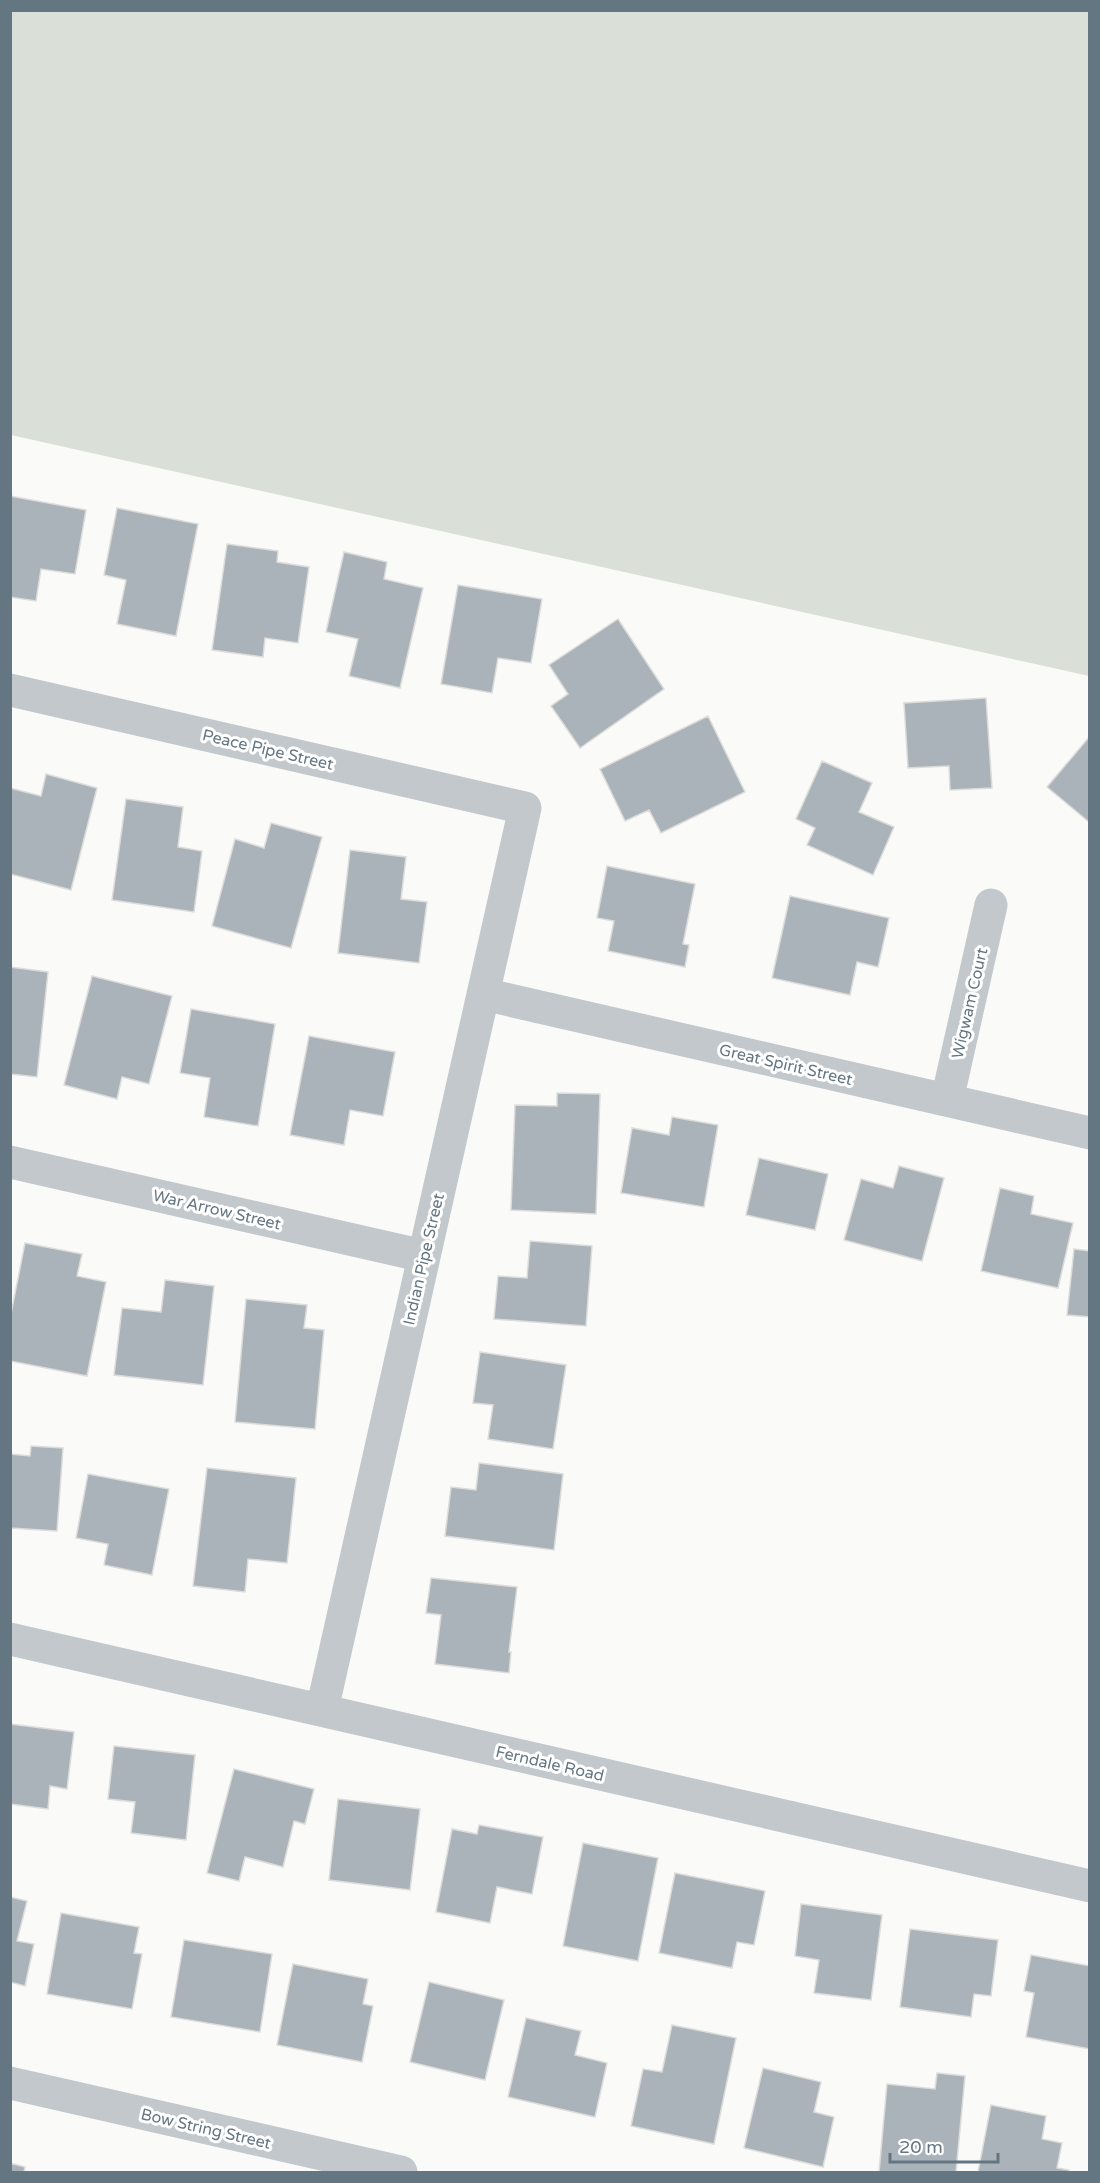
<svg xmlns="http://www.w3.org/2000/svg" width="1100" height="2183" font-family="'Varela Round',sans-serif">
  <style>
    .green { fill: #dadfd7 }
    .building { fill: #aab3b9; stroke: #dcdcda; stroke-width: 1.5 }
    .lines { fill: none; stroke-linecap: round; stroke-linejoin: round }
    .street { stroke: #c3c8cc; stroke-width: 33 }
    .labels { text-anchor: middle; stroke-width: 6; stroke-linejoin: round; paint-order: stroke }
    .street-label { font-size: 16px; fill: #657683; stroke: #fff }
  </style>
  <rect width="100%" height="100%" fill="#fafaf8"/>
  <!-- green -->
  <path class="green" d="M11,10L1089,11V676L11,435Z"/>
  <!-- building -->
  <path class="building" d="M10,496L86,510L75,574L41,569L36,601L10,597Z
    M117,508L198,524L176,636L117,624L126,580L104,575Z
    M227,544L278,551L277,562L309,567L298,643L265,638L263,657L212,650Z
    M344,552L387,562L384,579L423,588L400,688L349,676L358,639L326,632Z
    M458,585L542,599L531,663L498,658L492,693L441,684Z
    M618,619L664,689L580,748L551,706L568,694L549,665Z
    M986,698L992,788L950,790L949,766L908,768L904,703Z
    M708,716L745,792L661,833L649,810L625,821L600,769Z
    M1090,736V821L1089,822L1047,787Z
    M822,761L872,783L859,812L894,827L873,875L807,845L815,828L796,819Z
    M46,774L97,788L71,890L10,874V788L41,796Z
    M126,799L183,807L178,847L202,851L194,912L112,900Z
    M271,823L322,837L291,948L212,926L235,839L264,848Z
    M350,850L406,857L401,899L427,902L419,963L338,953Z
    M607,866L695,884L683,944L689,945L685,967L608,951L614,921L597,918Z
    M790,896L889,918L878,967L857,962L850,995L772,978Z
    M10,967L48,972L37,1077L10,1074Z
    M92,976L172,996L149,1084L122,1077L117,1099L64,1085Z
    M191,1009L275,1024L258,1126L204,1117L210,1078L180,1073Z
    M309,1036L395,1052L383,1116L350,1110L344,1145L290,1135Z
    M557,1093L600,1094L596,1214L511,1210L515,1105L557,1106Z
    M672,1117L718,1125L704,1207L621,1193L632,1128L669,1135Z
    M759,1158L828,1174L815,1230L746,1215Z
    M899,1166L944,1178L922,1261L844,1240L861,1179L893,1188Z
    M1000,1188L1034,1196L1031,1214L1073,1223L1058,1288L981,1271Z
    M530,1241L592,1246L586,1326L494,1319L498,1276L527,1278Z
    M25,1243L82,1254L77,1276L106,1282L87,1376L10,1361V1319Z
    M1074,1249L1090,1251V1317L1067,1315Z
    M165,1280L214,1286L203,1385L114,1375L122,1308L161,1312Z
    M246,1299L307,1305L304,1328L324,1330L315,1429L235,1422Z
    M480,1352L566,1365L553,1449L488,1439L493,1405L473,1403Z
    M31,1446L63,1448L57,1531L10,1528V1454L30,1456Z
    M479,1463L563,1474L554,1550L445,1536L451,1487L476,1490Z
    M207,1468L296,1478L287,1563L248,1559L245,1592L193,1586Z
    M88,1474L169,1489L152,1575L104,1565L108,1544L76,1538Z
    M431,1578L517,1587L509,1652H511L509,1673L435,1664L441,1615L426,1613Z
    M10,1724L74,1732L67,1789L50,1786L48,1809L10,1804Z
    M114,1746L195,1755L186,1840L131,1833L135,1802L108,1799Z
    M234,1769L314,1789L305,1824L294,1821L283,1867L245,1857L239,1881L207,1873Z
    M338,1799L420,1809L410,1890L329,1880Z
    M479,1825L543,1837L532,1894L497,1887L490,1923L436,1912L452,1829L477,1834Z
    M583,1843L658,1858L638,1961L563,1946Z
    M675,1873L765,1891L754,1945L737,1942L732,1968L659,1953Z
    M10,1897L27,1901L17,1941L34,1944L25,1986L10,1982Z
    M801,1904L882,1915L871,2000L814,1993L819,1960L795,1956Z
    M61,1913L139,1927L134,1953L142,1954L132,2009L47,1994Z
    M910,1929L998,1940L991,1996L974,1994L971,2017L900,2007Z
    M184,1940L272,1954L260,2032L171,2017Z
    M1031,1955L1090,1966V2049L1026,2037L1034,1993L1024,1991Z
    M293,1964L368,1979L363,2004L373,2006L362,2062L277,2045Z
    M429,1982L504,2000L485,2080L410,2062Z
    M526,2018L581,2031L575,2055L607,2063L595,2117L508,2097Z
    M672,2025L736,2038L714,2144L631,2126L643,2069L662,2072Z
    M763,2068L821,2082L814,2112L834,2117L823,2167L744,2148Z
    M937,2073L965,2076L956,2172H879L887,2084L935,2089Z
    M991,2105L1046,2116L1042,2139L1062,2143L1057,2168L1069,2170L1068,2172H978Z
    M10,2163L25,2167L24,2172H10Z"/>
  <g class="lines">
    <!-- street -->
    <path class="street" d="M10,690L525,808L322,1710
      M483,994L1090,1133
      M947,1100L991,905
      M10,1162L424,1256
      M10,1639L1090,1886
      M10,2083L401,2172"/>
  </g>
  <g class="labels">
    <!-- street labels -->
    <g class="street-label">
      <text transform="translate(268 749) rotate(13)" y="6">Peace Pipe Street</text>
      <text transform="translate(969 1003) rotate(-77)" y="6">Wigwam Court</text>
      <text transform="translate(786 1064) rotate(13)" y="6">Great Spirit Street</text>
      <text transform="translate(217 1209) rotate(13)" y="6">War Arrow Street</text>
      <text transform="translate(423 1259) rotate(-77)" y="6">Indian Pipe Street</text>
      <text transform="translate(550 1763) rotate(13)" y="6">Ferndale Road</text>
      <text transform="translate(206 2128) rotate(13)" y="6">Bow String Street</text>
    </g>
  </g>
  <!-- border -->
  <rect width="1100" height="2183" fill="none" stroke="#657683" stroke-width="24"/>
  <!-- scale -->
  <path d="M890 2153v9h108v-9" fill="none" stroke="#657683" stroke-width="3"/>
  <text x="899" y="2153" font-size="18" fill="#657683" stroke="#ffffff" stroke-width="4.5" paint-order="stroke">20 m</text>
</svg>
